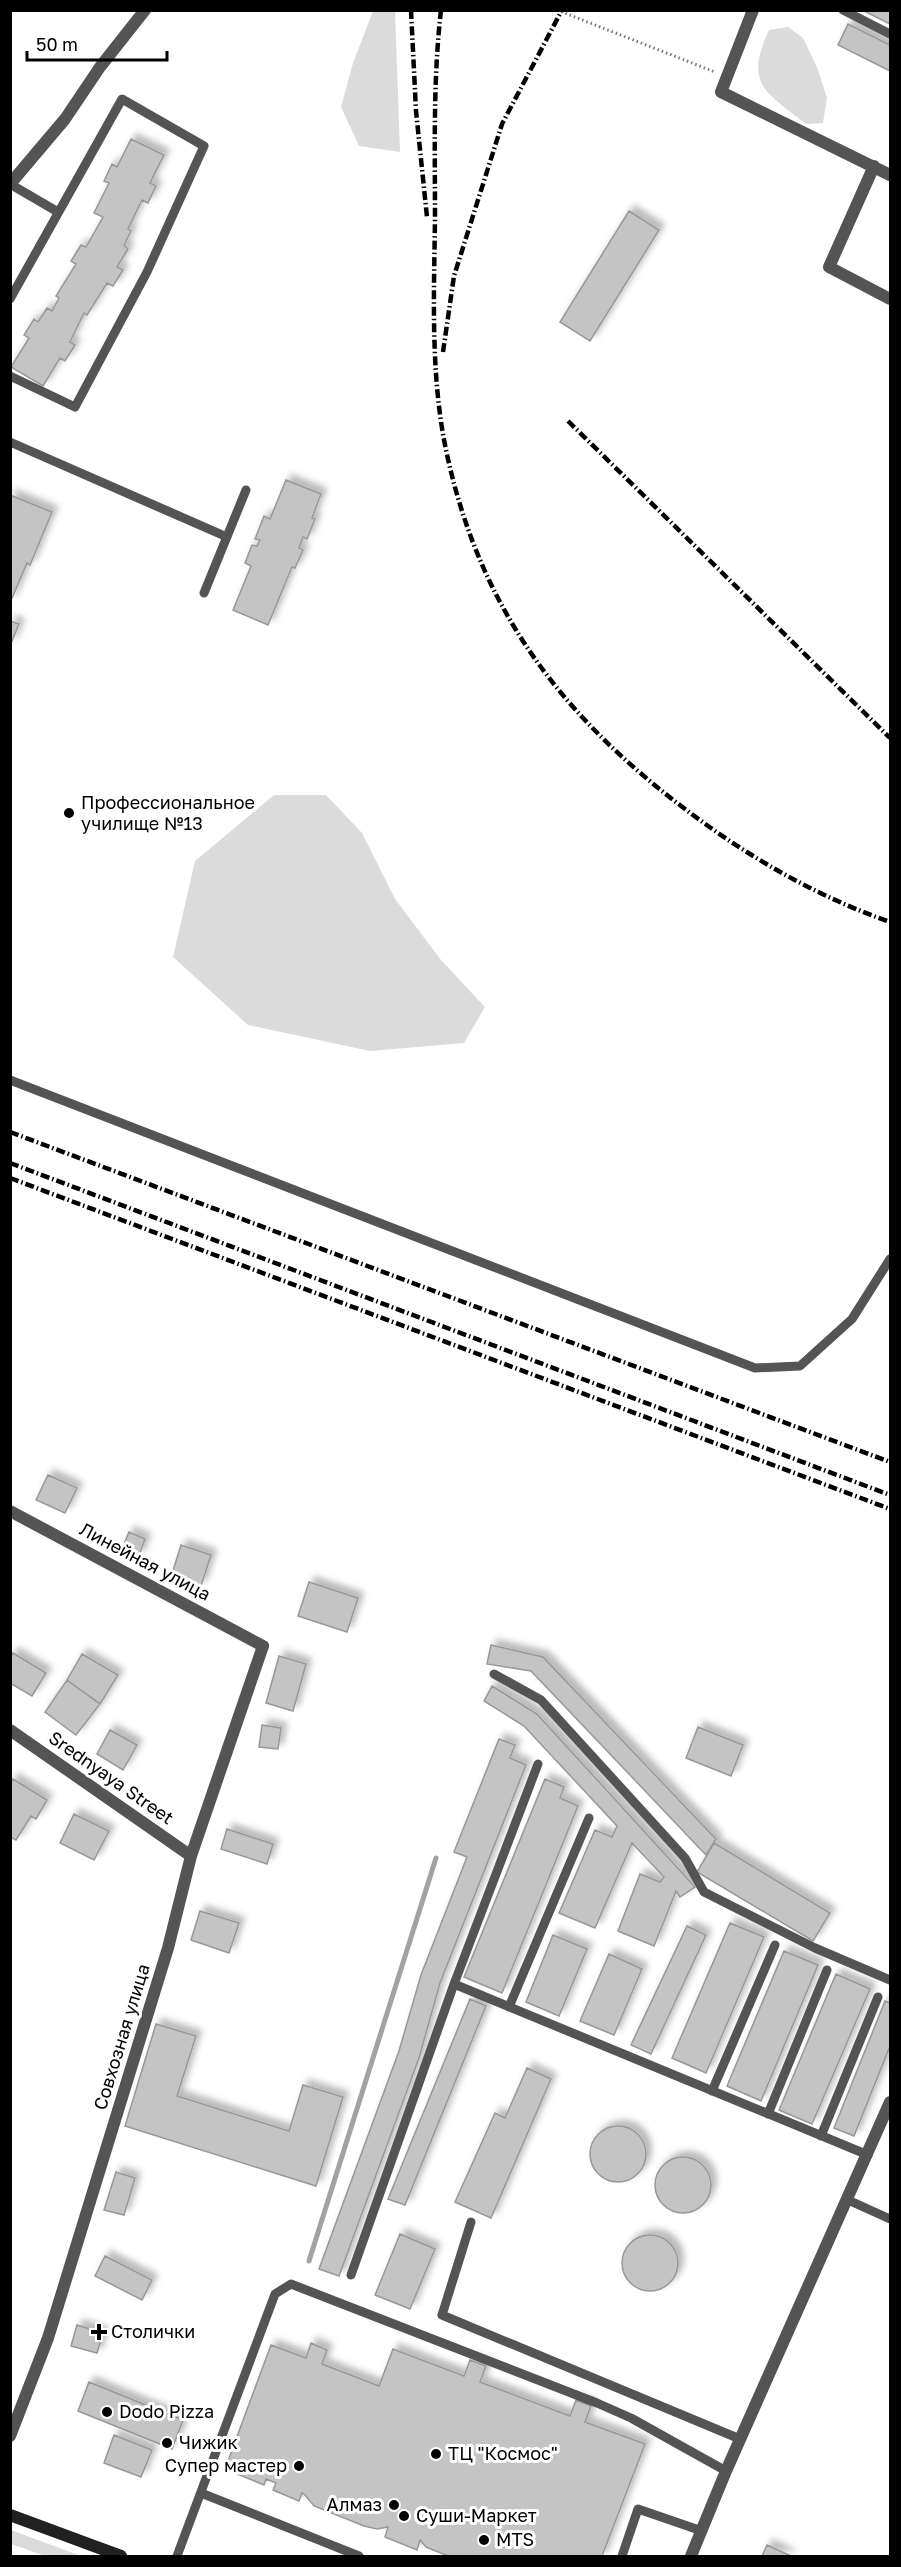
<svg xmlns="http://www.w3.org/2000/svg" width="901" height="2567" font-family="'Golos Text',sans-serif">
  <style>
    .green { fill: #dbdbdb }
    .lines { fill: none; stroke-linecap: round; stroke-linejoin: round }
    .stream { stroke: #a2a2a2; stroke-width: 5 }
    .building { fill: #c4c4c4; stroke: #989898; stroke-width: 1.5; filter: url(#shadow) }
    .path { stroke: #767676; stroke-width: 3; stroke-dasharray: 1.5 3; stroke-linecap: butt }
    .lane { stroke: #545454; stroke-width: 9 }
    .street { stroke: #545454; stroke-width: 12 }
    .secondary { stroke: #212121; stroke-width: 12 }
    .rail { stroke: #000; stroke-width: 4.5; stroke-dasharray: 9 3 1.5 3; stroke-linecap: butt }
    .poi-dot { fill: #000; stroke: #fff; stroke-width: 2 }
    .labels { text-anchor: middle; stroke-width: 6; stroke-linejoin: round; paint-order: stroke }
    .poi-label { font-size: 18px; fill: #000; stroke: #fff; text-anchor: start }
    .street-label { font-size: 18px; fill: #000; stroke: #fff }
  </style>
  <defs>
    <filter id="shadow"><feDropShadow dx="5.5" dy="-5.5" stdDeviation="3" flood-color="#0004"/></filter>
  </defs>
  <rect width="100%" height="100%" fill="#fff"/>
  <!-- green -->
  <path class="green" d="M373,11H395L400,152L359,146L341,107L353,63Z
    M788,27L803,38L817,67L827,98L823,123L806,124C765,91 744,85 769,30Z
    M274,795H326L362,833L395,899L441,960L485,1007L464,1043L370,1051L248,1025L173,957L195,861Z
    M10,2531L11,2530L81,2556H45L11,2544Z"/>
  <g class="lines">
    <!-- stream -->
    <path class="stream" d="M309,2261L436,1858"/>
  </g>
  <!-- building -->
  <path class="building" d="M890,10V24L864,11V10Z
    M848,24L890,45V71L838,45Z
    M131,139L164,155L150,183L156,186L148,203L142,200L128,229L131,231L124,245L128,249L117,267L123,270L113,286L107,283L87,315L84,313L70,342L75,345L65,361L60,358L43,386L11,367L29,338L24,335L34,319L38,322L47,308L52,311L59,298L56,296L76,264L71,261L81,245L86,247L103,217L94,213L109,183L104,181L112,164L117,167Z
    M629,211L659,230L590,341L560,322Z
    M286,480L321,494L312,518L315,519L307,539L303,537L299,548L303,550L295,568L292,567L268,625L233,610L251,566L245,563L252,545L257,546L260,540L255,539L264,516L270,519Z
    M10,495L52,512L30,565L27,563L10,603Z
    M10,621L19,624L10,646Z
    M48,1475L77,1488L65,1513L36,1500Z
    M129,1532L145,1539L139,1556L122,1549Z
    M181,1545L211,1555L201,1586L171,1577Z
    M309,1582L358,1598L347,1632L298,1616Z
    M491,1645L543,1657L716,1839L706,1855L531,1671L487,1664Z
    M13,1653L46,1673L32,1696L10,1683V1658Z
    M82,1654L118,1675L100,1704L67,1680Z
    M279,1656L306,1664L293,1711L266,1703Z
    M67,1680L100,1704L76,1735L45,1712Z
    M492,1686L537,1714L695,1887L680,1897L676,1891L654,1946L618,1931L640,1874L660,1882L664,1877L632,1843L595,1928L559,1913L595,1830L612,1837L617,1826L524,1726L484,1701Z
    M262,1725L281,1728L278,1749L259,1747Z
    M698,1727L743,1745L731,1776L686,1758Z
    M110,1730L137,1745L123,1770L97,1754Z
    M499,1739L515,1745L510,1758L526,1765L440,1983L419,2058L339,2276L319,2269L399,2051L421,1975L467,1857L454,1852Z
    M13,1779L47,1800L36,1819L31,1816L16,1840L10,1837V1784Z
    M545,1779L564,1787L560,1798L578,1806L502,1993L464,1977Z
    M74,1814L109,1831L94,1860L60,1843Z
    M227,1829L273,1844L267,1864L221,1849Z
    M714,1843L830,1913L813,1941L697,1872Z
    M200,1911L239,1923L229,1953L191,1940Z
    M730,1923L764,1937L706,2073L672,2058Z
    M687,1926L706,1935L651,2054L631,2045Z
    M553,1935L587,1949L559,2016L526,2002Z
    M784,1951L818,1965L761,2101L727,2086Z
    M609,1954L642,1969L614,2035L580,2021Z
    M836,1974L870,1989L812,2124L779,2110Z
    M470,1999L486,2006L405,2205L388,2199Z
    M885,2001L890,2003V2046L854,2136L834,2128Z
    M156,2024L196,2036L177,2096L289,2131L303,2085L343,2097L316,2186L125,2126Z
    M527,2068L551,2079L491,2218L455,2202L495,2113L505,2118Z
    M590 2154a28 28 0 1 1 56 0a28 28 0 1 1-56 0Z
    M655 2185a28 28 0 1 1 56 0a28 28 0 1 1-56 0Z
    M116,2172L135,2178L124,2215L104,2210Z
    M400,2234L435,2249L410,2309L375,2295Z
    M622 2263a28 28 0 1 1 56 0a28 28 0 1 1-56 0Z
    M105,2256L152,2280L142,2300L95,2276Z
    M77,2325L103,2333L97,2353L71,2346Z
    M311,2343L327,2350L322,2364L379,2386L393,2349L464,2376L470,2360L486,2366L480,2382L570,2416L576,2400L591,2406L585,2422L645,2444L602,2556H448L426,2547L420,2540L417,2550L385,2537L388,2527L377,2529L364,2526L314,2506L305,2495L302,2493L299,2501L273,2490L276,2483L266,2479L264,2485L225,2469L271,2345L306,2358Z
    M89,2382L183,2420L172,2449L78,2411Z
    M114,2435L152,2450L141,2477L104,2463Z
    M767,2545L791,2556H762Z"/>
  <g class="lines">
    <!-- path -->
    <path class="path" d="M557,10L715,72"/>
    <!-- lane -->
    <path class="lane" d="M843,10L890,34
      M10,184L58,212
      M10,299L122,99L204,146L147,272L75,407L10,376
      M10,442L227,537
      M204,593L246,490
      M10,1080L755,1368L800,1366L852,1319L890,1259
      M494,1674L541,1700L685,1858L704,1892L815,1948L890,1980
      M454,1984L538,1764
      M509,2007L589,1818
      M712,2091L775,1945
      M768,2114L827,1970
      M821,2136L878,1997
      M848,2200L890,2219
      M471,2222L442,2315L740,2439
      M351,2275L454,1984L868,2155
      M201,2493L359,2556
      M177,2556L275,2294L291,2284L597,2403L631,2418L726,2471
      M622,2556L638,2509L702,2531"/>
    <!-- street -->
    <path class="street" d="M753,10L721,92L890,175
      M874,166L829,267L890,299
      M10,184L65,119L100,67L145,10
      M10,1511L263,1646L191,1856L168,1948L48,2338L10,2436
      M10,1730L191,1856
      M691,2556L726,2471L890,2102"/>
    <!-- secondary -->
    <path class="secondary" d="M10,2515L121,2556"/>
    <!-- rail -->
    <path class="rail" d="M411,10L416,111L427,217
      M441,10C433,79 435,149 435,218C434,297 430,381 448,459C482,611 562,716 685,809C748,857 816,896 890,922
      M443,352L454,276L502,124L562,10
      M568,421L890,738
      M10,1132L890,1462
      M10,1163L890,1495
      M10,1178L890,1509"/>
  </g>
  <!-- markers -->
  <g class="poi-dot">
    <circle cx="69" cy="813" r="6"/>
    <path d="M96 2323h6v6h6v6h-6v6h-6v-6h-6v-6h6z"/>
    <circle cx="107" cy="2412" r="6"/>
    <circle cx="167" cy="2443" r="6"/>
    <circle cx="436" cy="2454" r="6"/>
    <circle cx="299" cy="2466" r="6"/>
    <circle cx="394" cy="2505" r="6"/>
    <circle cx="404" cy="2516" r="6"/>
    <circle cx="484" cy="2540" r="6"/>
  </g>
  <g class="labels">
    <!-- poi labels -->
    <g class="poi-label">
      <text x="81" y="809">Профессиональное<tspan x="81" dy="21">училище №13</tspan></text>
      <text x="111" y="2338">Столички</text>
      <text x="119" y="2418">Dodo Pizza</text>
      <text x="179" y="2449">Чижик</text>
      <text x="448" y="2460">ТЦ "Космос"</text>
      <text x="287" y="2472" text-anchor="end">Супер мастер</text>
      <text x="382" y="2511" text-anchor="end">Алмаз</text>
      <text x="416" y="2522">Суши-Маркет</text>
      <text x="496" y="2546">MTS</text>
    </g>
    <!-- street labels -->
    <g class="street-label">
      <text transform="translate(145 1562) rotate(28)" y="6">Линейная улица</text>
      <text transform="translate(111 1778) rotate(35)" y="6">Srednyaya Street</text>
      <text transform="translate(122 2037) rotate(-73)" y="6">Совхозная улица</text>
    </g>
  </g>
  <!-- border -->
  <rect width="901" height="2567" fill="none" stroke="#000000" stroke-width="24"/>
  <!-- scale -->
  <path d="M27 51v9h140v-9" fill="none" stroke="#000000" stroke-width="3"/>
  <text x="36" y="51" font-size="18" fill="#000000" stroke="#ffffff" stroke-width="4.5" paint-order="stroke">50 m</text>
</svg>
